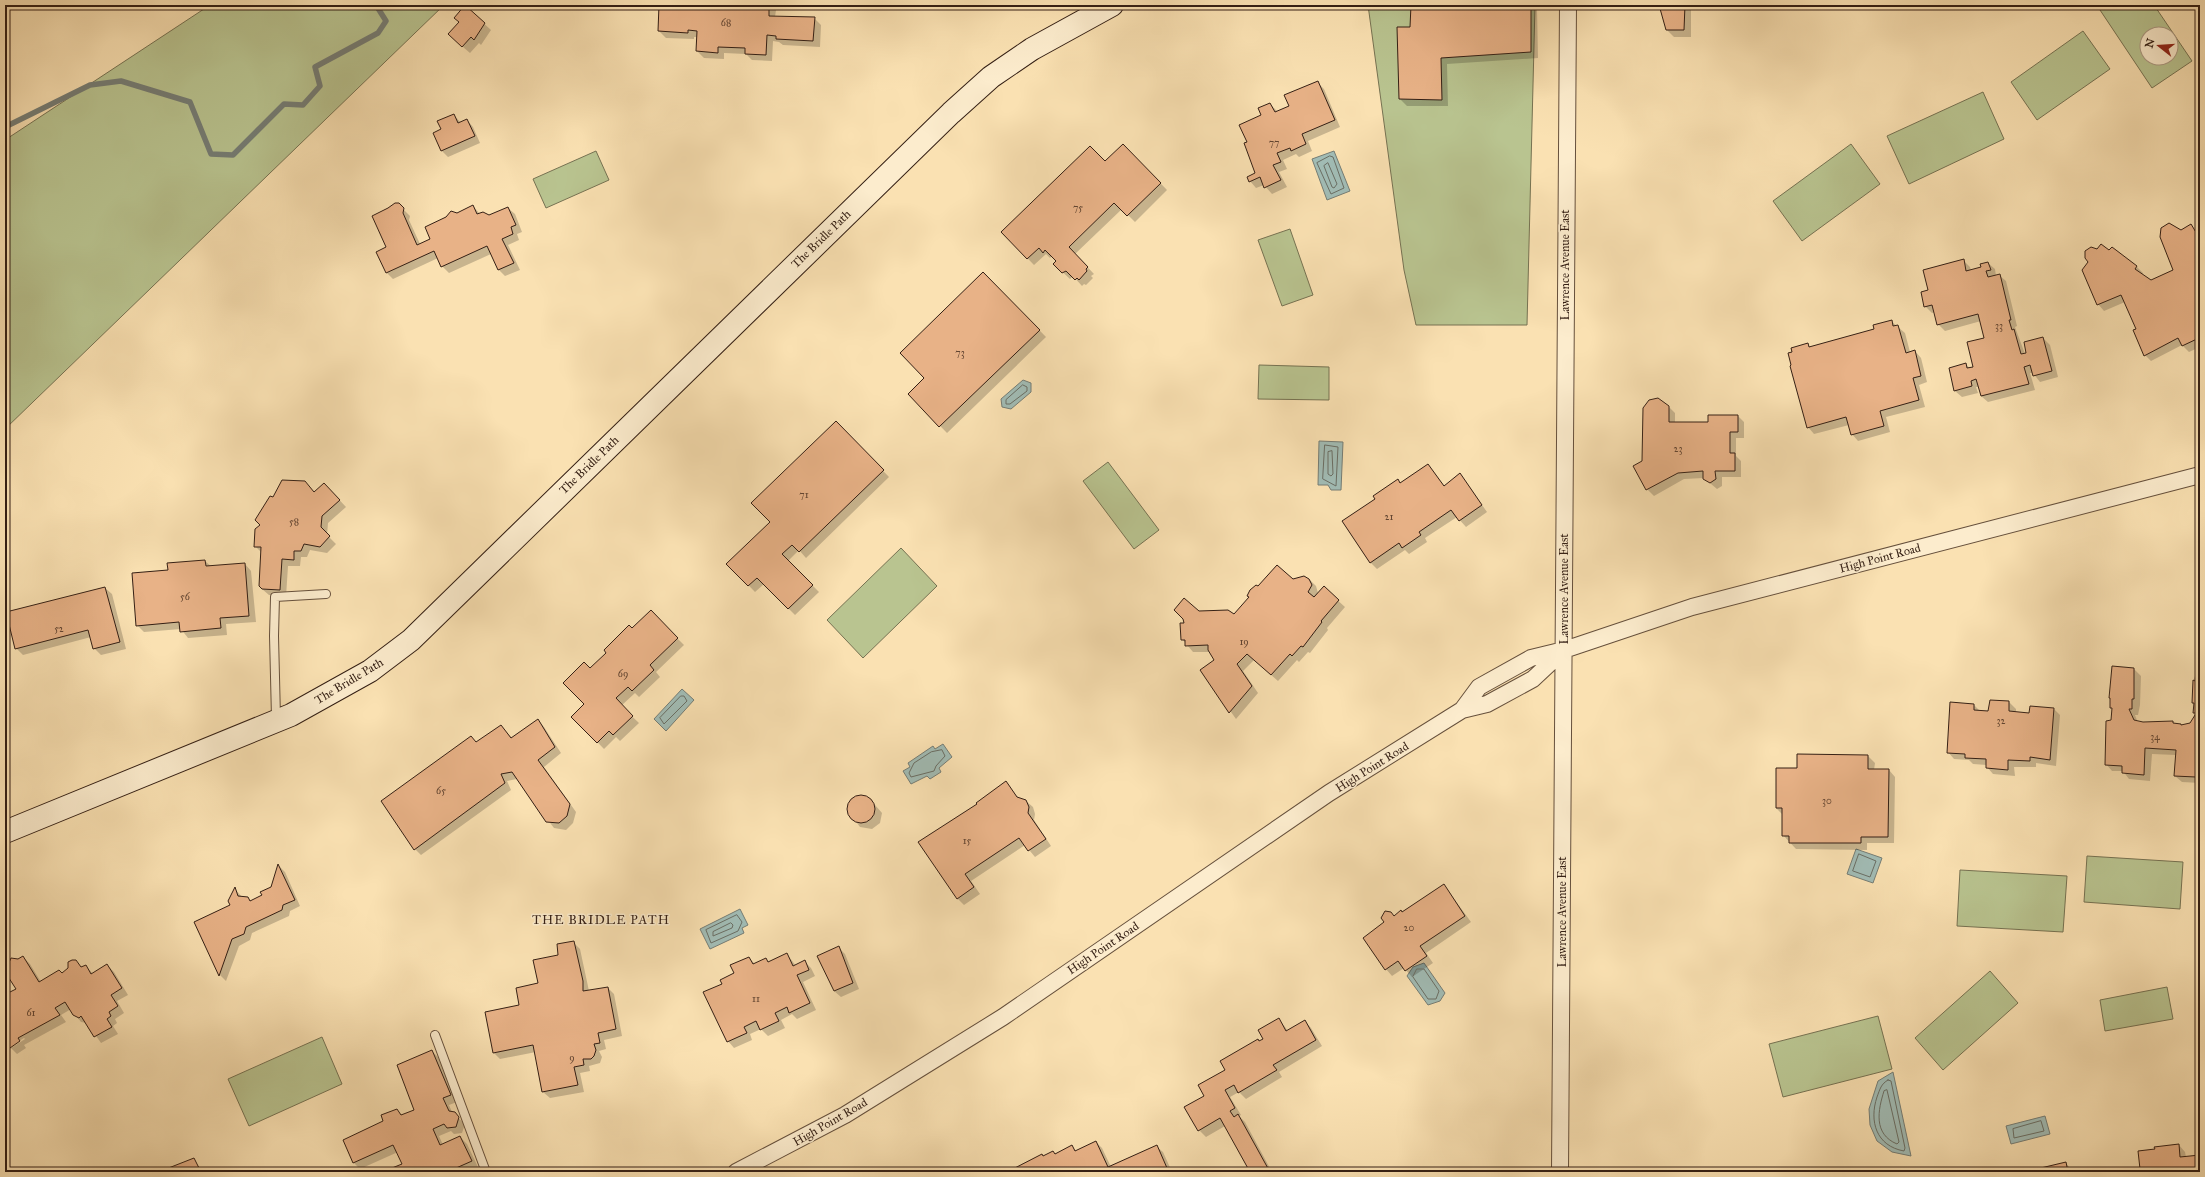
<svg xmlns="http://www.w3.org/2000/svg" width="2205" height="1177" font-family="'IM FELL Great Primer',serif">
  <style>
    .green { fill: #b9c490; stroke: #767252; fill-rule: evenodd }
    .water { fill: #a1bcb5; stroke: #757d75 }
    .shadow { fill: #0003 }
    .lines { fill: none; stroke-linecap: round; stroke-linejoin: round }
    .shore { stroke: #6a6e64; stroke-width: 1 }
    .stream { stroke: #757d75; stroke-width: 5.5 }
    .building { fill: #e8b287; stroke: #341f14 }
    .lane-casing { stroke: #66503c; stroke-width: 10 }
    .street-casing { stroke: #66503c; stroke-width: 18 }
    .secondary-casing { stroke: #341f14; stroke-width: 24 }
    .lane { stroke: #fceccd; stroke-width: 8 }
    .street { stroke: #fceccd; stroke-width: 16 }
    .secondary { stroke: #fceccd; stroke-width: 22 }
    .labels { text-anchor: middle; stroke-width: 3; stroke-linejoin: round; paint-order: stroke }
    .number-label { font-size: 10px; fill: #614431 }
    .street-label { font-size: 12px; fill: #341f14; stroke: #fceccd }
    .neighbourhood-label { font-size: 13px; letter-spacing: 1px; fill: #341f14; stroke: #fceccd }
  </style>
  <rect width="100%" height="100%" fill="#fae1b2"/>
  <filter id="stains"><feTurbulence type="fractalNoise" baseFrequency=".005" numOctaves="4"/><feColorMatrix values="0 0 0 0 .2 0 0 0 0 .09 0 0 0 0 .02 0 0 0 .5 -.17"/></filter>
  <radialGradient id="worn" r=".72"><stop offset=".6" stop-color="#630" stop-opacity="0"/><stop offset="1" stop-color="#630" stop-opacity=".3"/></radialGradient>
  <!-- green -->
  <path class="green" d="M210,5H444L5,429V140Z
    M1368,5H1535L1527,325H1416L1404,270Z
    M1932,5H2029V8L1932,9Z
    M2101,5H2154L2192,61L2152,88L2098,7ZM2147,34H2171V58H2147Z
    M2083,31L2110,69L2037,120L2011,82Z
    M1983,92L2004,139L1909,184L1887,136Z
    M1851,144L1880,184L1802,241L1773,201Z
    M596,151L609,180L546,208L533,179Z
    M1290,229L1313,295L1282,306L1258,240Z
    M1259,365L1329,367V400L1258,399Z
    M1108,462L1159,530L1134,549L1083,481Z
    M901,548L937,586L863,658L827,620Z
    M2087,856L2183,862L2180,909L2084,902Z
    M1960,870L2067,876L2063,932L1957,926Z
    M1990,971L2018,1003L1943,1070L1915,1038Z
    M2167,987L2173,1019L2105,1031L2100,1000Z
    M1878,1016L1892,1069L1783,1097L1769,1044Z
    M322,1037L342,1084L249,1126L228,1079Z"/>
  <!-- water -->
  <path class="water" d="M1334,151L1350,191L1327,200L1312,159Z
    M1023,380L1031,383V392L1011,409L1002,407L1001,399Z
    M1319,441L1343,442L1341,490H1331L1328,485H1318Z
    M682,689L694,700L666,731L654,719Z
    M943,744L952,757L939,768L941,772L930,779L927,776L911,784L903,771L910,767L908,763L933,746L935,749Z
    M1856,849L1882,858L1873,883L1847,874Z
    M740,909L748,925L742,928L744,933L710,949L700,929Z
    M1424,963L1445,993L1440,1001L1428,1005L1407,976L1413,967Z
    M1893,1072L1911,1156L1892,1152L1877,1141L1870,1125L1869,1109L1878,1081Z
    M2045,1116L2050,1134L2011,1144L2006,1126Z"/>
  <!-- shadow -->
  <path class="shadow" d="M660,5H771L776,10L775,17L814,18L821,25L820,47L783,45L779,42L773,41L772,61L752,60L746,54L724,53V59L704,58L697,51L698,37H694V39L666,38L659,31Z
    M1412,5H1535L1537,7L1538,58L1447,64L1448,106H1407L1400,99L1411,28Z
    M1661,5H1691V37H1674L1667,30Z
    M465,6L491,30L481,45L479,43L470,53L456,41Z
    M1317,82L1324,89L1340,127L1308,141L1312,151L1299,157L1296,154L1283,160L1287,169L1279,172L1287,187L1272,194L1264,185L1256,188L1250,181L1256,174L1248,143L1263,116L1270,104L1278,112L1290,107Z
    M454,115L461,123L467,120L473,127L480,143L448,157L442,151L434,134L442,130Z
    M1123,145L1167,190L1135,222L1122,209L1075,254L1094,274L1091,276L1093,278L1086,285L1084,284L1082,286L1073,276L1070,279L1054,264L1057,261L1052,256L1050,258L1046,254L1034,265L1002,232L1105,163Z
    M398,204L410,216L409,220L420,244L431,239L457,214L473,206L480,214L489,217L508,208L515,214L522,232L517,234L519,240L508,245L520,270L505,276L499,270L491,254L449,273L442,266L438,258L393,279L386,272L389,209L392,205Z
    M2191,226L2200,236V347L2189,352L2182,345L2151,361L2145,355L2138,330L2125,302L2104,311L2098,304L2089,261L2109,252L2112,248L2137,267L2143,273L2142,275L2151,281L2175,270L2181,231Z
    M1963,260L1970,267L1971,271L1982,268L1988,263L1995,269L1996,276L1999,275L2006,281L2017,326L2015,327L2025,354L2043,338L2050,345L2058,377L2040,382L2033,373H2030L2035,390L1988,402L1981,396L1979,387H1976L1978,393L1962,397L1955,391L1966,364L1970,369L1974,368L1985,339L1981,321L1945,331L1938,324L1935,312L1932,313L1925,306L1929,291Z
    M983,273L1046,337L947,433L909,394L925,378Z
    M1891,321L1905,333L1910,352L1915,351L1921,358L1927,382L1919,385L1925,407L1886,417L1890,432L1858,441L1852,434L1849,425L1814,434L1808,427L1807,345L1810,347L1875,330Z
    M1666,404L1675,413V423H1709L1738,416L1744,422V438H1736V456L1741,461V477H1722V486L1717,489L1704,478L1684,479L1654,496L1647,489L1643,461Z
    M836,422L889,477L806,558L799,550L788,561L819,592L795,615L764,584L755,592L728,564L771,522Z
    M1428,465L1445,487L1460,474L1487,512L1466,527L1457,517L1425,538L1427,542L1409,554L1405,550L1377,569L1370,562L1376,499L1398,480L1401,484Z
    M305,482L315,493L331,491L346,507L328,523L327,535L336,544L327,553L310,550L307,557H301L300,566H288L286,597L269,595L262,589V553L255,546L261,525L274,498Z
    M205,561L212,567L245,564L251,571L256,622L226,624L227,635L188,638L181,629L144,632L137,625L169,571Z
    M1309,579L1316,586L1318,593L1324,588L1345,607L1327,628L1328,630L1310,653L1308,652L1299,662L1297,660L1278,681L1254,660L1243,671L1258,693L1236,719L1201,670L1215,661L1210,652H1193L1182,639L1185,623L1199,612L1234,615L1258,588L1293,580Z
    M105,588L112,594L126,649L101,655L94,648L91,637L23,655L16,648L7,613Z
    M651,612L684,645L656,672L660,677L639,697L635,693L621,706L639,723L620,741L616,737L604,749L573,717L586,704L590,670Z
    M2134,669L2141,676L2140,705L2138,715H2135L2138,723L2172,722L2182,726L2191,723L2196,714L2193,702L2200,673V783L2182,782L2175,776L2176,755L2152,754L2150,781L2129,779L2123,771H2112L2106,764L2112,720L2113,710L2111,707Z
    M1991,701L2009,702L2016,709V713L2030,714L2054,709L2060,715L2056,766L2036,763V767H2014L2015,776L1993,774L1987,767V765L1973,764L1969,760L1954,759L1948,752L1974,705L1981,712H1989Z
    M538,720L544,727L561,753L544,767L576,812L573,823L566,830L554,828L517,779L507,781L511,790L421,855L415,849L476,743L501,726L512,738Z
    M1798,755L1868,756L1875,763L1874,770H1889L1895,777L1894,843H1867V850L1796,849L1783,835V815L1776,808L1798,769Z
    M1006,782L1019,799L1026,801L1033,807L1035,814L1034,820L1051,846L1035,857L1025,845L971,881L980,894L964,905L957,898L978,804Z
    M859,796L869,798L882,813L880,823L872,829L860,827L848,811L851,802Z
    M279,866L285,872L300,906L290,911L289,916L252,933L250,940L239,946L226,981L220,975L195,922L231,906L235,889L242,897L247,898L251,901L263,896L272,888Z
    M1444,885L1471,922L1426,953L1433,963L1412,977L1404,968L1392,976L1386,969L1394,917Z
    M573,942L580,949L589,991L608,988L614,994L622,1036L604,1040L606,1049L599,1051L602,1057L600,1063L589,1066L590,1071L580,1073L584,1092L550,1098L543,1092L536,1052L500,1059L494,1053L520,1006L560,955Z
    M838,947L845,954L859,989L841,997L834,991Z
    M787,954L796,966L805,962L811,968L815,976L803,982L816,1010L797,1019L792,1014L781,1020L785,1028L768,1036L761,1029L750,1034L752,1040L734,1048L728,1041L723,985L735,974L749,958L755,964L766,959L769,963Z
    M23,957L30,964L41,982L86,966L93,974L107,965L114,972L128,995L117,1001L124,1013L115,1019L117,1023L113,1026L118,1034L101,1043L87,1023L81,1022L71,1009L61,1015L66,1022L24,1045L26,1048L17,1054L11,1048L25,1039L24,1038L11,1046L8,1043L5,1045V990L11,993L17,989L5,968Z
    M1279,1019L1288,1031L1305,1021L1311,1028L1322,1046L1279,1072L1282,1077L1246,1099L1239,1092L1230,1097L1241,1115L1239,1116L1245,1122L1272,1172H1250L1225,1126L1206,1137L1199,1130L1185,1107L1205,1096L1226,1070L1265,1039Z
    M432,1051L438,1057L457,1102L449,1105L452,1112L465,1124L462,1133L454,1134L451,1131L439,1136L443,1145L460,1137L467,1144L478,1167L468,1172H385L403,1164L398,1152L360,1169L354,1163L345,1140L384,1121L397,1110L402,1115L415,1110Z
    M1096,1142L1102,1148L1111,1167L1156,1146L1163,1152L1172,1172H1013L1023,1166L1022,1164L1041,1155L1043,1157L1053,1152L1055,1154L1072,1146L1076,1151Z
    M2179,1145L2185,1152L2186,1157L2200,1156V1172H2141Z
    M193,1159L203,1172H169Z
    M2066,1163L2073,1172H2028Z"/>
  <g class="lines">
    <!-- shore -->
    <path class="shore" d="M1330,156L1333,157L1344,188L1331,194L1317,163Z
      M1328,163L1337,184L1334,188L1332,187L1324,166Z
      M1023,385L1027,387V391L1010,404H1006V400Z
      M1325,445L1338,447L1336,486L1323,479Z
      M1332,451L1333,474L1331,476L1328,474V452Z
      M681,696H684L687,701L664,724L660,718Z
      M942,750L945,756L936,766L934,771L911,777L909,773L914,763L931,752Z
      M1859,854L1876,861L1870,877L1853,871Z
      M737,915L742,922L738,931L711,943L706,930Z
      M731,923L733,925L732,928L713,936V932Z
      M1417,969H1424L1439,991L1436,999H1428L1413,977Z
      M1888,1080L1891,1081L1905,1148L1904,1151C1876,1146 1869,1121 1877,1097C1880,1089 1881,1084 1888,1080Z
      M1887,1090L1899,1142L1897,1144C1873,1134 1878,1110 1884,1091Z
      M2041,1121L2044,1131L2014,1138L2013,1129Z"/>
    <!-- stream -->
    <path class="stream" d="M5,127L90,85L121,81L190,102L211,154L233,155L284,104L303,105L320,86L315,67L378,33L386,21L376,5"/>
  </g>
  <!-- building -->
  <path class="building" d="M465,5L485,23L474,40L471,37L462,47L448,34L459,22L454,18Z
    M659,5H769V16L815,17L813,41L776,39V36L767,35L766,55L745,54V48L718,47V53L696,51L697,31L688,30V33L658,31Z
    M1411,5H1531V52L1441,58L1442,100L1399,99L1397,27H1410Z
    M1659,5H1685L1684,30H1666Z
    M1318,81L1335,120L1302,134L1306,144L1291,151L1290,148L1277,153L1281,162L1273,165L1281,180L1264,188L1260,177L1249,182L1247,177L1255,173L1244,143L1247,142L1239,125L1261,115L1258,108L1270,103L1275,112L1289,106L1284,95Z
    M454,114L458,123L467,119L475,136L441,151L433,133L441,129L437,121Z
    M1123,144L1161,183L1127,216L1114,203L1069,247L1088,267L1086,269L1087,271L1079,280L1077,278L1075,280L1066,271L1062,273L1053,264L1056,261L1045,250L1043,253L1039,248L1027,259L1001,232L1090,146L1105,161Z
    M395,203H399L404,208L403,213L417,245L430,239L425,227L446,217L451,211L457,213L473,205L477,214L483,212L489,215L508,207L516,225L511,227L513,234L502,239L514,263L498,270L487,246L441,267L434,251L386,273L376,252L386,247L372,216L388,208Z
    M2169,223L2181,230L2191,224L2200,239V329L2196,331L2199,338L2182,346L2178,338L2144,356L2133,330L2136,329L2121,295L2097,305L2082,270L2088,262L2085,258V251L2091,247L2097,249L2101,244L2109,250L2112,247L2137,266L2135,269L2151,280L2173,270L2160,237L2161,228Z
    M1964,259L1966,271L1981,267L1980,264L1988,262L1991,270L1986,271L1988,277L2000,274L2011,320H2009L2012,330L2014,329L2021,354L2026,353L2024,342L2043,337L2052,371L2033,376L2030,365L2024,367L2029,384L1981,396L1976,379L1971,381L1972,386L1954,391L1949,368L1966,363L1967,368L1973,367L1967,342L1984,338L1978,314L1937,325L1932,305L1924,307L1921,292L1928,290L1923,270Z
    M983,272L1040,330L939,427L908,394L924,378L900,353Z
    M1892,320L1893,326L1898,325L1906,353L1915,350L1921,376L1913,378L1919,400L1880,411L1884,426L1851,435L1846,417L1807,428L1790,366L1791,365L1788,353L1792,352L1791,348L1808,343L1809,347L1874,329L1873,325Z
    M1658,398L1669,406V422H1708V415H1738V432H1730V453H1735V471H1715L1716,479L1710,483L1703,479V471L1678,473L1646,490L1633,466L1642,461L1643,408L1649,400Z
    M836,421L884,470L799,552L792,545L782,554L813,585L788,609L757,578L748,586L726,564L770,522L751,503Z
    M1428,464L1444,486L1460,473L1482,505L1459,521L1451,510L1419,532L1421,535L1402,548L1399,543L1370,563L1342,521L1375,499L1373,496L1398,479L1400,483Z
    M282,480L305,481L314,492L324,483L340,500L322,516L321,527L330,536L320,547L304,544L301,551H294V560L282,559L280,590L262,589L259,586L261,547H254L255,529L260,525L255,520L270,496L273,497Z
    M205,560L206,566L245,563L249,616L220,618L221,628L180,632L179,622L136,626L132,573L168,570L167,563Z
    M1277,565L1293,579L1304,576L1309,579L1312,585L1308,592L1314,597L1324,586L1339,600L1321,621L1322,622L1303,647L1301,646L1292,656L1290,654L1271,675L1247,654L1237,664L1252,686L1229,713L1200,670L1214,660L1208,650V645L1185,646V640H1181L1180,623H1184L1183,619L1174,610L1184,598L1199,611L1228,610L1234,614L1249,597L1247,596L1250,590L1256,585L1258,586Z
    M105,587L120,642L93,649L88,630L15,649L6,612Z
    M651,610L678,638L650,665L654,670L632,691L628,687L616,698L633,716L613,735L609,731L597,743L571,717L584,704L563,683L584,662L590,668L606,653L604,650L629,625L632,628Z
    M2112,666L2134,668V699H2132V709H2129L2134,720L2143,722L2173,721V723L2181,724V725L2190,723L2195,715L2196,713H2193L2194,703H2192L2193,680L2195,681L2196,671L2200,672V770H2196V777L2174,776L2176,750L2145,748L2144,775L2122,773V766L2105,765L2106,721L2111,720L2112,708H2110V698H2109Z
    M1990,700L2009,701V711L2029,713L2030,706L2054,708L2050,760L2030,757V761L2008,760V770L1986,768V759L1965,758V754L1947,753L1950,702L1974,704V710L1988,711Z
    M538,719L555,747L538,760L570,804L567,816L559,823L546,822L512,772L501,774L505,783L414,850L381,801L471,736L476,742L501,725L511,738Z
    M1797,754L1868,755V769H1889L1888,837H1861V843H1789V836H1782V808H1776V768H1797Z
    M1006,781L1017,797L1026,800L1029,807L1028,813L1046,839L1028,851L1019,838L965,874L974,887L957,899L918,842L977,804L976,803Z
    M847 809a14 14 0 1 1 28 0a14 14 0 1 1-28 0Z
    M278,864L295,900L283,905L282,910L246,927L244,934L232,939L219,976L194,922L230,905L228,901L235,887L238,896L248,897L250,901L262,895L260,892L271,887Z
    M1444,884L1465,916L1420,946L1427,956L1405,971L1398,961L1385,970L1363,938L1384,922L1381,918L1385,911L1391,912L1394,916L1401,910L1402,912Z
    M574,941L583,981V991L608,987L616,1029L598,1033L600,1043L594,1044L596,1050L594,1056L591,1059H583L584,1065L574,1067L578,1085L542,1092L533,1045L493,1053L485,1012L519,1005L516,988L538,983L533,960L558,955L557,944Z
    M839,946L853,983L834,991L817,956Z
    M787,953L793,966L805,960L809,970L797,975L810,1003L789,1013L787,1007L775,1013L779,1021L760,1030L756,1021L744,1027L747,1033L727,1042L703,992L722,984L720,980L734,973L730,965L749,957L753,964L766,958L768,962Z
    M23,956L39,982L59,970L62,973L68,968V962L72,960H76L81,967L86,965L91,974L107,964L122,988L111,995L118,1006L109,1012L111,1016L107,1019L112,1027L94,1037L81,1016L79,1018L73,1015L65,1002L55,1008L60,1015L18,1038L20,1041L10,1048L5,1040V989L10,992L16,989L5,972V967L8,965L11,958L18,959Z
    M1279,1018L1286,1031L1305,1020L1316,1040L1273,1065L1277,1070L1238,1093L1234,1085L1225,1090L1235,1108L1230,1111L1234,1117L1238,1114L1270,1172H1250L1220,1118L1198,1131L1184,1107L1204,1096L1198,1085L1225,1070L1220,1061L1258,1039L1259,1041L1263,1039L1258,1030Z
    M432,1050L451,1095L443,1098L449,1111L455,1112L459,1117L456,1127L447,1128L444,1124L433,1129L440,1145L460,1136L472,1161L447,1172H382L402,1164L393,1145L353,1163L343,1140L383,1121L381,1115L397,1109L401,1115L414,1110L397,1065Z
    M1096,1141L1108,1167L1157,1145L1167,1168L1158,1172H1012L1011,1170L1042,1154L1043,1156L1053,1151L1055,1154L1072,1145L1075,1151Z
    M2179,1144L2180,1157L2200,1155V1172H2139L2140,1169L2138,1151L2155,1149L2154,1147Z
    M194,1158L201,1172H168L166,1169Z
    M2066,1162L2068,1172H2024Z"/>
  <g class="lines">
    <!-- lane casing -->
    <g class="lane-casing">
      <path id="lane" d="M276,718L274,636L275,597L326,594
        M435,1035L486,1172"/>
    </g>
    <!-- street casing -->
    <g class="street-casing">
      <path id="street" d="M1462,710L1479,687L1531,658L1564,650L1692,607L2200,475
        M736,1172L845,1115L1003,1017L1329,793L1462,710L1487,704L1533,679L1564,650
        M1560,1172L1568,5"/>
    </g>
    <!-- secondary casing -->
    <g class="secondary-casing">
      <path id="secondary" d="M5,832L291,715L370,671L411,640L951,113L991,77L1032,49L1112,5"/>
    </g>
    <!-- lane -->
    <use href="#lane" class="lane"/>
    <!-- street -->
    <use href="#street" class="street"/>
    <!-- secondary -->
    <use href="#secondary" class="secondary"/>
  </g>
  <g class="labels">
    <!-- number labels -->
    <g class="number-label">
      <text x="726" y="26">68</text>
      <text x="1274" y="146">77</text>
      <text x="1078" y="211">75</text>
      <text x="1999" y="329">33</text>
      <text x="960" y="356">73</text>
      <text x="1678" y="452">23</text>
      <text x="804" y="498">71</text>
      <text x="1389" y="520">21</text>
      <text x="294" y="525">58</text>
      <text x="185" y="600">56</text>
      <text x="59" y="632">52</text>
      <text x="1244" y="645">19</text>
      <text x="623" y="677">69</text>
      <text x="2001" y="724">32</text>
      <text x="2155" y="740">34</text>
      <text x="441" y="794">65</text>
      <text x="1827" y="804">30</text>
      <text x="967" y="844">15</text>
      <text x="1409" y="931">20</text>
      <text x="756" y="1002">11</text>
      <text x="31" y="1016">61</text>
      <text x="572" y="1061">9</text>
    </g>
    <!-- street labels -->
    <g class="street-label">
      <text transform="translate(821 239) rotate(-44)" y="4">The Bridle Path</text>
      <text transform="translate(1565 265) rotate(-90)" y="4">Lawrence Avenue East</text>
      <text transform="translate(589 465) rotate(-44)" y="4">The Bridle Path</text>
      <text transform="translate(1880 558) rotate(-15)" y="4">High Point Road</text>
      <text transform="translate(1564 589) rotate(-90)" y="4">Lawrence Avenue East</text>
      <text transform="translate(349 681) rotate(-31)" y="4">The Bridle Path</text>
      <text transform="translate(1372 767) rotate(-32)" y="4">High Point Road</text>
      <text transform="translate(1562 912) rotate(-90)" y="4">Lawrence Avenue East</text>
      <text transform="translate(1103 948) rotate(-34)" y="4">High Point Road</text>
      <text transform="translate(830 1122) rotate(-30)" y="4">High Point Road</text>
    </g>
    <!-- neighbourhood labels -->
    <g class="neighbourhood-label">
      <text x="601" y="924">THE BRIDLE PATH</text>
    </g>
  </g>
  <!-- margin -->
  <rect width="2205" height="1177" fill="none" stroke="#fae1b2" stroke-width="20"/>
  <rect x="6" y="6" width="2193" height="1165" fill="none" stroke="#341f14" stroke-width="2"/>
  <rect x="10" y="10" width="2185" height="1157" fill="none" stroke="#341f14"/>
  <!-- north arrow -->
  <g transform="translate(2159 46) rotate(287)"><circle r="19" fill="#fceccd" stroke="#ac9a83"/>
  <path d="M0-3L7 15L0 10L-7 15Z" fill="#8f2418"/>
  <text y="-6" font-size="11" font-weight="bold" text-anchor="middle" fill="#341f14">N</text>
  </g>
  <rect width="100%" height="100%" filter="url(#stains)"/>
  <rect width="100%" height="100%" fill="url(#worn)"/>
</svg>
